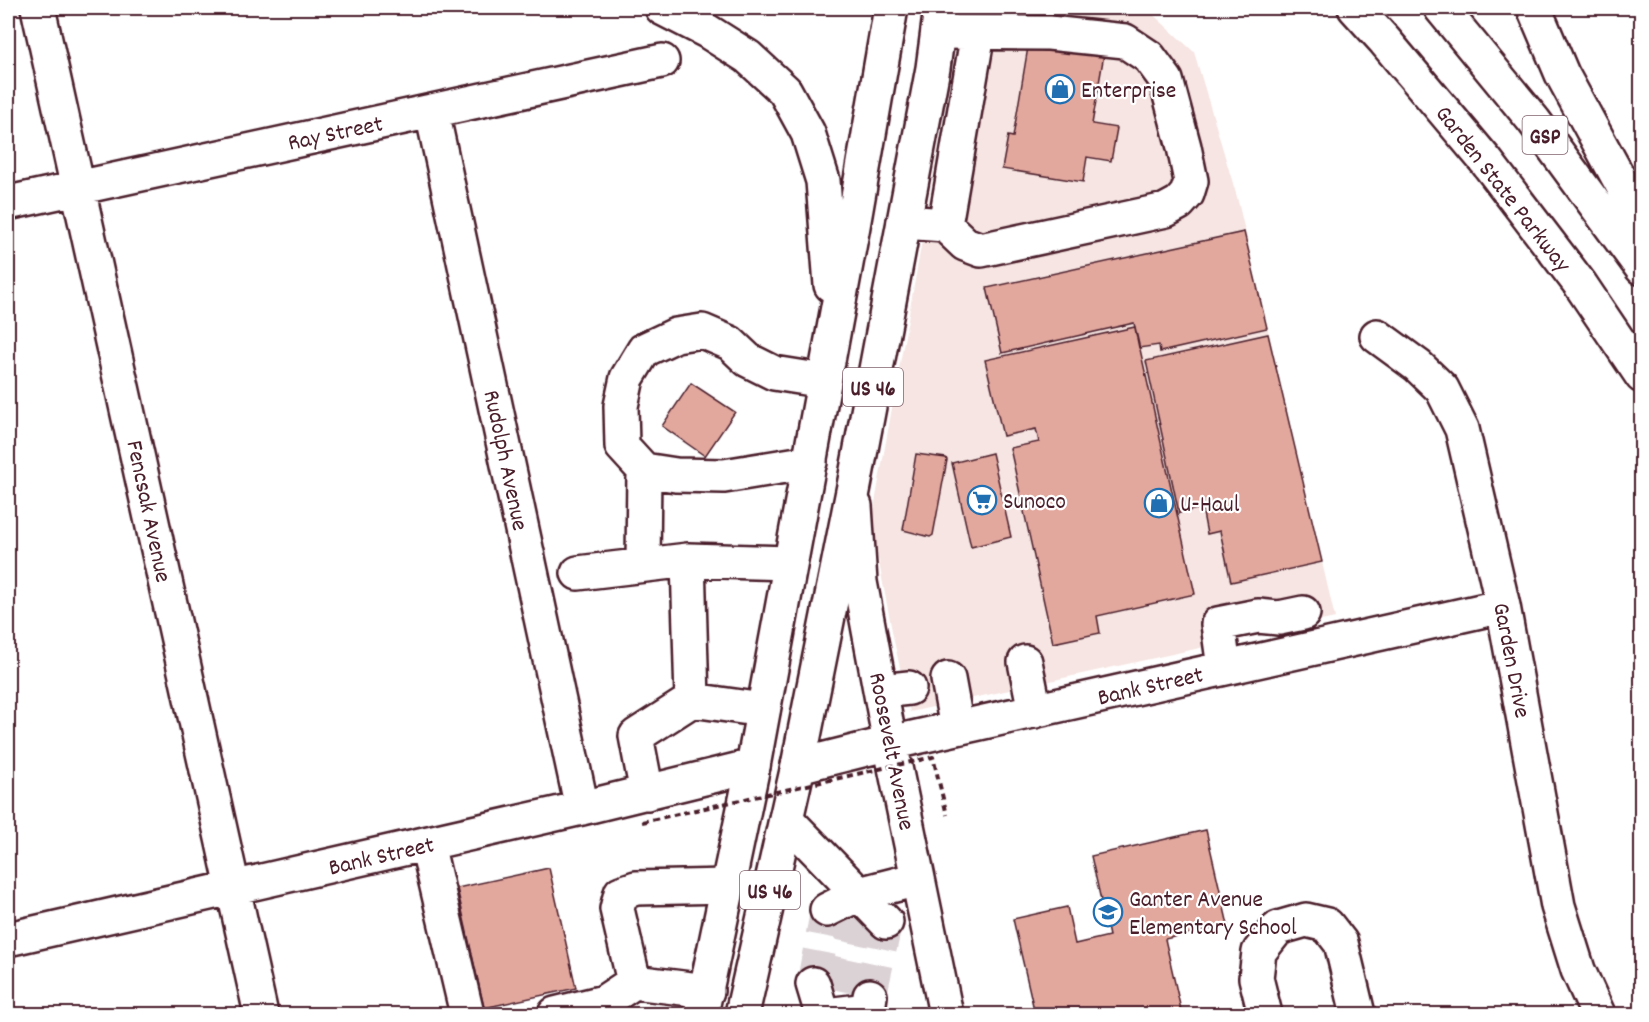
<svg xmlns="http://www.w3.org/2000/svg" width="1649" height="1022" font-family="Dekko,sans-serif">
  <style>
    .built { fill: #f6e5e2 }
    .building { fill: #e2a89e; stroke: #4a1f2b; stroke-width: 1.5 }
    .lines { fill: none; stroke-linecap: round; stroke-linejoin: round }
    .minor-tunnel { stroke: #dbd2d5; stroke-width: 33; stroke-dasharray: 33 16; stroke-linecap: butt }
    .minor-casing { stroke: #4a1f2b; stroke-width: 38 }
    .highway-casing { stroke: #4a1f2b; stroke-width: 38 }
    .minor { stroke: #fff; stroke-width: 33 }
    .highway { stroke: #fff; stroke-width: 33 }
    .path-bridge { stroke: #4a1f2b; stroke-width: 4; stroke-dasharray: 6 4.5; stroke-linecap: butt }
    .labels { text-anchor: middle; stroke-width: 4.5; stroke-linejoin: round; paint-order: stroke }
    .shield { fill: #fff; stroke: #80626b; stroke-width: 1.5 }
    .shield-label { font-size: 22px; font-weight: bold; fill: #4a1f2b }
    .poi-label { font-size: 24px; fill: #4a1f2b; stroke: #fff; text-anchor: start }
    .street-label { font-size: 24px; fill: #4a1f2b; stroke: #fff }
  </style>
  <rect width="100%" height="100%" fill="#fff"/>
  <filter id="ink" filterUnits="userSpaceOnUse"><feTurbulence type="fractalNoise" baseFrequency=".0167" numOctaves="2"/><feDisplacementMap in="SourceGraphic" scale="12" xChannelSelector="R" yChannelSelector="G"/><feConvolveMatrix kernelMatrix="1 2 1 2 8 2 1 2 1" color-interpolation-filters="sRGB"/></filter>
  <g filter="url(#ink)">
    <!-- built -->
    <path class="built" d="M968,8H1146L1194,52L1237,197L1335,618L910,712L894,641L873,531V514L940,141Z"/>
    <!-- building -->
    <path class="building" d="M1029,41L1104,54L1092,124L1117,128L1111,161L1087,157L1083,182L1002,169L1008,136L1013,137Z
      M1244,232L1267,328L1160,352L1159,345L1139,348L1134,323L1002,353L987,288Z
      M1135,327L1195,594L1097,616L1100,633L1053,643L1010,448L1039,442L1036,429L1003,436L985,360Z
      M1268,334L1322,562L1231,582L1220,531L1207,534L1202,508L1179,513L1146,361Z
      M691,383L735,412L705,456L662,426Z
      M992,453L1011,537L971,547L952,463Z
      M916,454L946,458L947,460L933,535L930,537L903,530Z
      M1206,830L1228,925L1165,939L1182,1014H1035L1013,919L1067,907L1075,944L1109,936L1091,856Z
      M549,868L576,988L484,1008L457,888Z"/>
    <g class="lines">
      <!-- minor-tunnel -->
      <path class="minor-tunnel" d="M813,984L827,910
        M841,991L857,917
        M870,996L886,922"/>
      <!-- minor casing -->
      <g class="minor-casing">
        <path id="minor" d="M38,8L261,1014
          M432,112L582,808
          M8,203L662,61
          M904,222L945,225L965,244L981,250L1166,210L1179,203L1187,194L1191,181L1184,147L1166,80L1149,57L1125,41L1049,33L938,32
          M945,225L978,33
          M1377,336L1418,366L1442,389L1462,429L1503,606L1558,906L1578,970L1598,1014
          M810,462L724,476L676,475L644,470L622,446L621,406L627,378L644,350L676,335L702,331L730,343L748,360L774,373L824,381
          M855,506L860,582L890,743L946,1014
          M688,560L790,563
          M643,565L644,470
          M578,573L688,560L692,700L636,736L647,793
          M1025,662L1035,711
          M1224,668L1218,624L1258,616L1279,618L1303,613
          M948,679L957,728
          M881,691L909,688
          M692,700L763,710
          M798,766L890,743L1503,606
          M786,819L886,922
          M427,844L467,1014
          M827,910L859,894L918,879
          M8,939L582,808L753,766
          M634,982L617,909L621,893L636,888L728,886
          M813,984L822,1014
          M555,1014L604,1002L634,982L707,991
          M834,1014L868,1010L870,996
          M1265,1014L1256,978L1259,952L1278,928L1306,920L1327,925L1341,943L1358,1014"/>
      </g>
      <!-- highway casing -->
      <g class="highway-casing">
        <path id="highway" d="M662,8L707,31L748,57L785,91L808,133L823,181L831,285
          M1355,8L1385,41L1486,161L1580,284L1642,376
          M1441,8L1534,121L1642,268
          M1534,8L1562,74L1642,221
          M701,1014L753,766L853,226L891,8
          M742,1014L798,766L854,486L933,68L941,8"/>
      </g>
      <!-- minor -->
      <use href="#minor" class="minor"/>
      <!-- highway -->
      <use href="#highway" class="highway"/>
      <!-- path-bridge -->
      <path class="path-bridge" d="M642,822L933,757L947,815"/>
    </g>
  </g>
  <!-- icons -->
  <defs>
    <g id="shop-ring" transform="scale(1.5)"><circle r="9.5" fill="#fff" stroke="#1f6fb2" stroke-width="1.5"/><path d="M-5-2.5h2.3a2.7 3.5 0 0 1 5.4 0H5L5.5 6h-11ZM-1.5-2.5h3a1.5 2.3 0 0 0-3 0Z" fill="#1f6fb2"/></g>
    <g id="supermarket-ring" transform="scale(1.5)"><circle r="9.5" fill="#fff" stroke="#1f6fb2" stroke-width="1.5"/><path d="M-6-5.5h2.5l.6 2H6L4.5 2H-2.5L-4.4-4H-6ZM-1.5 3.2a1.3 1.3 0 1 0 .1 0ZM3 3.2a1.3 1.3 0 1 0 .1 0Z" fill="#1f6fb2"/></g>
    <g id="school-ring" transform="scale(1.5)"><circle r="9.5" fill="#fff" stroke="#1f6fb2" stroke-width="1.5"/><path d="M0-5L7-2L0 1L-7-2ZM-4 1L0 2.5L4 1V4Q0 6-4 4Z" fill="#1f6fb2"/></g>
  </defs>
  <g fill-rule="evenodd">
    <use href="#shop-ring" x="1060" y="89"/>
    <use href="#supermarket-ring" x="982" y="500"/>
    <use href="#shop-ring" x="1159" y="503"/>
    <use href="#school-ring" x="1108" y="912"/>
  </g>
  <g class="labels">
    <!-- shield labels -->
    <g class="shield">
      <rect x="1522.5" y="116" width="45" height="38" rx="4.5"/>
      <rect x="843" y="368" width="60" height="38" rx="4.5"/>
      <rect x="740" y="871" width="60" height="38" rx="4.5"/>
    </g>
    <g class="shield-label">
      <text x="1545" y="143">GSP</text>
      <text x="873" y="395">US 46</text>
      <text x="770" y="898">US 46</text>
    </g>
    <!-- poi labels -->
    <g class="poi-label">
      <text x="1081" y="97">Enterprise</text>
      <text x="1003" y="508">Sunoco</text>
      <text x="1180" y="511">U-Haul</text>
      <text x="1129" y="906">Ganter Avenue<tspan x="1129" dy="28">Elementary School</tspan></text>
    </g>
    <!-- street labels -->
    <g class="street-label">
      <text transform="translate(335 132) rotate(-12)" y="8">Ray Street</text>
      <text transform="translate(1504 188) rotate(52)" y="8">Garden State Parkway</text>
      <text transform="translate(507 460) rotate(78)" y="8">Rudolph Avenue</text>
      <text transform="translate(150 511) rotate(78)" y="8">Fencsak Avenue</text>
      <text transform="translate(1513 660) rotate(79)" y="8">Garden Drive</text>
      <text transform="translate(1150 685) rotate(-13)" y="8">Bank Street</text>
      <text transform="translate(893 751) rotate(79)" y="8">Roosevelt Avenue</text>
      <text transform="translate(381 855) rotate(-13)" y="8">Bank Street</text>
    </g>
  </g>
  <!-- margin -->
  <rect width="1649" height="1022" fill="none" stroke="#fff" stroke-width="30"/>
  <rect x="15" y="15" width="1619" height="992" fill="none" stroke="#4a1f2b" stroke-width="2" filter="url(#ink)"/>
</svg>
